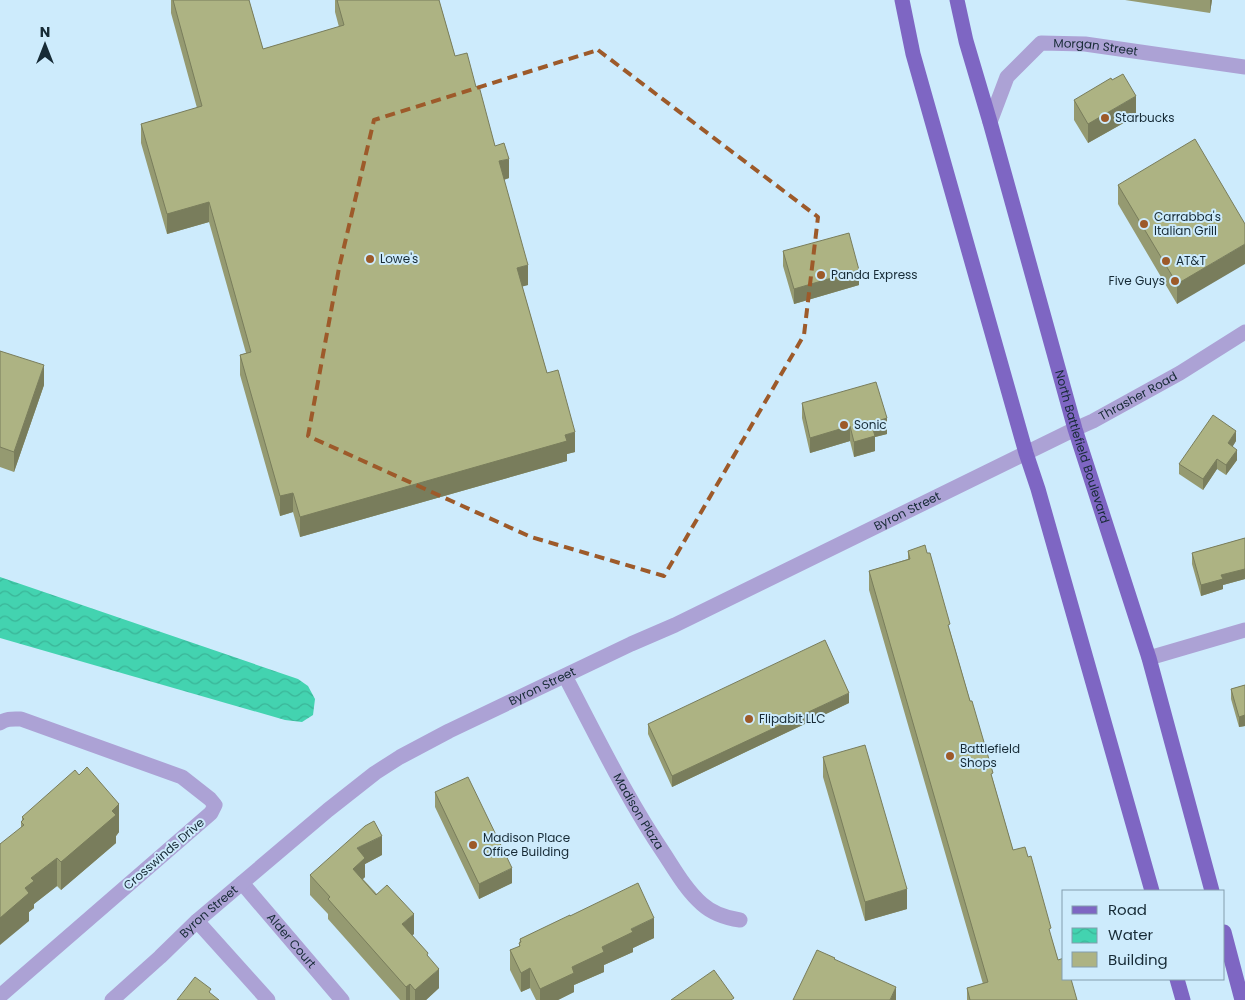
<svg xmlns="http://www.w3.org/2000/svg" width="1245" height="1000" font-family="Poppins,sans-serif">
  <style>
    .water { fill: url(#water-waves) }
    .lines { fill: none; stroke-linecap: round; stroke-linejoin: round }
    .minor { stroke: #aca2d5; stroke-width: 15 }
    .major { stroke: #7e66c3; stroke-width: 15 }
    .wall { fill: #959a71 }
    .shaded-wall { fill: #797d5c }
    .building { fill: #adb383; stroke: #797d5c }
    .marked { fill: none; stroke: #9d5a2a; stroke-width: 4; stroke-dasharray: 10 6; stroke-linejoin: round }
    .poi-dot { fill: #9d5a2a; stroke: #cdebfc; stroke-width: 2 }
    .labels { text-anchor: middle; stroke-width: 4; stroke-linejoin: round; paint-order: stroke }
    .street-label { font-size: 12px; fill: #172b36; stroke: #cdebfc }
    .poi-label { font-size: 12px; fill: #172b36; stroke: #cdebfc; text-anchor: start }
  </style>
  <defs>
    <pattern id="water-waves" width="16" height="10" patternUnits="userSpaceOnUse" patternTransform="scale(1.25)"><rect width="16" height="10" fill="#43d3b0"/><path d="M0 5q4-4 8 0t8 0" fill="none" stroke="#3ab598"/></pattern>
  </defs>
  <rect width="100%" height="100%" fill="#cdebfc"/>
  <!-- water -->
  <path class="water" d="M0,577L298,679L308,686L315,699L313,715L302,722L285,720L0,638Z"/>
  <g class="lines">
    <!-- minor -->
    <g class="minor">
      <path id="s1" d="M990,122L1007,77L1041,43L1085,44L1245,67"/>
      <path d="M1149,658L1245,630"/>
      <path id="s2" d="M565,676C597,737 627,799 665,855C676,872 687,891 702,904C712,913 726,918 740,920"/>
      <path d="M0,723C7,718 13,719 21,719L182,777L210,799L215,805L211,813L0,996"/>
      <path id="s3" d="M242,883L342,1000"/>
      <path d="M197,921L268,1000"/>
      <path id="s4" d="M112,1000L160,957L197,921L328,810L375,773L400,757L449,731L631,644L675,625L1075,429L1093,421L1180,373L1245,332"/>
    </g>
    <!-- major -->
    <g class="major">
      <path d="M902,0L913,54L1026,453L1038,489L1152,891"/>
      <path id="s5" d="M957,0L966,41L990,122L1075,429L1149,658L1212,891"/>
      <path d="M1224,932L1242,1000"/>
      <path d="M1177,979L1183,1000"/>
    </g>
  </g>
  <!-- wall -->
  <path class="wall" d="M171,0H249L263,49L339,27L335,12V0H439L455,56L476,87L495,146L509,178L504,180L528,285L522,286L547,373L575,452L567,454V461L300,537L293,512L280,516L240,375V355L246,353L209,222L167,234L141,143V124L197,108L171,13Z
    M1125,0H1212L1210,13Z
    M1074,100L1136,116L1088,143L1074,120Z
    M1118,185L1245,224L1177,304L1118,204Z
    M783,251L859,285L794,304L783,266Z
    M0,351L44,385L14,472L0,467Z
    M802,403L887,434L875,437V451L854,457L850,441L810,453L802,418Z
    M1236,441L1232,447L1237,460L1226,475L1217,469L1203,490L1179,474V464Z
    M1245,538V579L1223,585V589L1201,596L1192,564V553Z
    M908,551L950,631L1013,850L1051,937L1058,960L1077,1000H967V988L983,984L869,590V571L908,559Z
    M1245,685V726L1239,727L1231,699V689Z
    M849,703L672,787L648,734V724Z
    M823,757L907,909L865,921L823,777Z
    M435,792L512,883L479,899L435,807Z
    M22,817L119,832L116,836V843L61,890L57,886L34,904V908L29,912V921L21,827V822L22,820Z
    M382,855L365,864V877L363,879L414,934L412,935L428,956L439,988L426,1000H400L328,919V914L310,895V875Z
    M570,916L654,938L633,948V952L604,965V972L574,985V992L558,1000H536L530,988L521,992L510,970V950L519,947L520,939Z"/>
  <!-- shaded-wall -->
  <path class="shaded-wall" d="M1210,0H1212L1210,13Z
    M1136,96V116L1088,143V124Z
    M509,159V178L499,181V161Z
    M209,202V222L167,234V214Z
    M1245,244V264L1177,304V284Z
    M528,265V285L517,288V268Z
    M859,270V285L794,304V289Z
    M44,365V385L14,472V452Z
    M887,418V434L875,437V451L854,457V442L871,423Z
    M850,426V441L810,453V438Z
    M1236,431V441L1228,454V443Z
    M575,432V452L567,454V461L300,537V517Z
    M1237,450V460L1226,475V465Z
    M1217,459V469L1203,490V479Z
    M293,493V512L280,516V496Z
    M1245,569V579L1223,585V589L1201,596V585L1221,575Z
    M849,693V703L672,787V776Z
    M1245,715V726L1239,727V717Z
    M119,804V832L116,836V843L61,890V862Z
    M382,836V855L365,864V877L353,888V869L357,848Z
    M57,858V886L34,904V908L29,912V921L0,945V918L31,878Z
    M512,868V883L479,899V884Z
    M907,889V909L865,921V902Z
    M414,914V934L402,944V924Z
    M654,918V938L633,948V952L604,965V972L574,985V992L558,1000H540V989L602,947L631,929Z
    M530,968V988L521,992V973Z
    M439,969V988L426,1000H415V990Z
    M410,984V1000H406V987Z
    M896,987V1000H890Z"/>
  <!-- building -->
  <path class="building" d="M173,0H249L263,49L344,25L337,0H439L455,56L467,53L476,87L479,86L495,146L504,143L509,159L499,161L528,265L517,268L547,373L558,370L575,432L565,435L567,441L300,517L293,493L280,496L240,355L251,352L209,202L167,214L141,124L202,106Z
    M1123,74L1136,96L1088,124L1074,100L1111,78L1112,80Z
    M1195,139L1245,224V244L1177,284L1118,185Z
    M849,233L859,270L794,289L783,251Z
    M0,351L44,365L14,452L0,447Z
    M876,382L887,418L871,423L875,436L854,442L850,426L810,438L802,403Z
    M1213,415L1236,431L1228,443L1237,450L1226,465L1217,459L1203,479L1179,464Z
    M1245,538V569L1221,575L1223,579L1201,585L1192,553Z
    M925,545L927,553H930L950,624L948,625L970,701H972L993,773L991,774L1013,850L1025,847L1028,857L1031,856L1051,928L1049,929L1058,960L1064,958V979H1071L1077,1000H970L967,988L988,982L869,571L910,559L908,551Z
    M825,640L849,693L672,776L648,724Z
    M1245,685V715L1239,717L1231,689Z
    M865,745L907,889L865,902L823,757Z
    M87,767L119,804L112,811L116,815L61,862L57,858L31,878L34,881L25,888L29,893L0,918V844L24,825L21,822L24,819L22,817L75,770L79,775Z
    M468,777L512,868L479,884L435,792Z
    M374,821L382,836L357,848L365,858L353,869L376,895L387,885L414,914L402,924L428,953L427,955L439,969L415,990L410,984L406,987L328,899L330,897L310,875L365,826Z
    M638,883L654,918L631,929L633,932L602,947L604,952L572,967L574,973L540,989L530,968L521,973L510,950L520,946L519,943L521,942L520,939L570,915V916Z
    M817,950L835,958L834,959L896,987L890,1000H793Z
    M714,970L734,998L731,1000H671Z
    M195,977L211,989L209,992L219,1000H177Z"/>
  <!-- marked area -->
  <path class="marked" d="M598,50L818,217L804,335L664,576L531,537L308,436L339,268L374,120Z"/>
  <!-- markers -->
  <g class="poi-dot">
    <circle cx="1105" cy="118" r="5"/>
    <circle cx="1144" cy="224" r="5"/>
    <circle cx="370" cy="259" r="5"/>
    <circle cx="1166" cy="261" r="5"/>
    <circle cx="821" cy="275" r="5"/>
    <circle cx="1175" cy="281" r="5"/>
    <circle cx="844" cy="425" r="5"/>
    <circle cx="749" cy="719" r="5"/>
    <circle cx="950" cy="756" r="5"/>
    <circle cx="473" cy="845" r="5"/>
  </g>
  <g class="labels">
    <!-- street labels -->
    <g class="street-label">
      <text dy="4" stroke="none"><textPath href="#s1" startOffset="151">Morgan Street</textPath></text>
      <text dy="4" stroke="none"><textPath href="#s4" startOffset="1199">Thrasher Road</textPath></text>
      <text dy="4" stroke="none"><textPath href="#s5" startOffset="464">North Battlefield Boulevard</textPath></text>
      <text dy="4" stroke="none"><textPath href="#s4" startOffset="941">Byron Street</textPath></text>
      <text dy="4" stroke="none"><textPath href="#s4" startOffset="536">Byron Street</textPath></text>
      <text dy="4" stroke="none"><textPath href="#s2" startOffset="154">Madison Plaza</textPath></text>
      <text transform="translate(164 854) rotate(-41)" y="4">Crosswinds Drive</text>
      <text dy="4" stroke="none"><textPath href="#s4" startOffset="131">Byron Street</textPath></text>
      <text dy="4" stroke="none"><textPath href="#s3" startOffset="76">Alder Court</textPath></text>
    </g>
    <!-- poi labels -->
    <g class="poi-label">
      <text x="1115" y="122">Starbucks</text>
      <text x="1154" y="221">Carrabba's<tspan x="1154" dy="14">Italian Grill</tspan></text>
      <text x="380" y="263">Lowe's</text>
      <text x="1176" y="265">AT&amp;T</text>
      <text x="831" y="279">Panda Express</text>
      <text x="1165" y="285" text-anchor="end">Five Guys</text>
      <text x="854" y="429">Sonic</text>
      <text x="759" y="723">Flipabit LLC</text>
      <text x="960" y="753">Battlefield<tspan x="960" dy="14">Shops</tspan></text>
      <text x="483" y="842">Madison Place<tspan x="483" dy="14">Office Building</tspan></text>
    </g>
  </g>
  <!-- legend -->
  <rect x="1062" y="890" width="162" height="90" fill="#cdebfc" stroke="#849ead"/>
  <rect x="1072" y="906" width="25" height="8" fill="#7e66c3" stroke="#849ead"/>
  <text x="1108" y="915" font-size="15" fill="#172b36">Road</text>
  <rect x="1072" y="928" width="25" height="15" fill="url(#water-waves)" stroke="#849ead"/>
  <text x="1108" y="940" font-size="15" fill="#172b36">Water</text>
  <rect x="1072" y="952" width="25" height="15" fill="#adb383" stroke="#849ead"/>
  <text x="1108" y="965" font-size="15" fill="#172b36">Building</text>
  <!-- north arrow -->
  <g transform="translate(45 45)" stroke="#cdebfc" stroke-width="4" paint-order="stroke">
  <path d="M0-4L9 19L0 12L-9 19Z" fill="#172b36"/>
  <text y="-8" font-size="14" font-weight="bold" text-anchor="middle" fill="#172b36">N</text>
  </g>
</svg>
